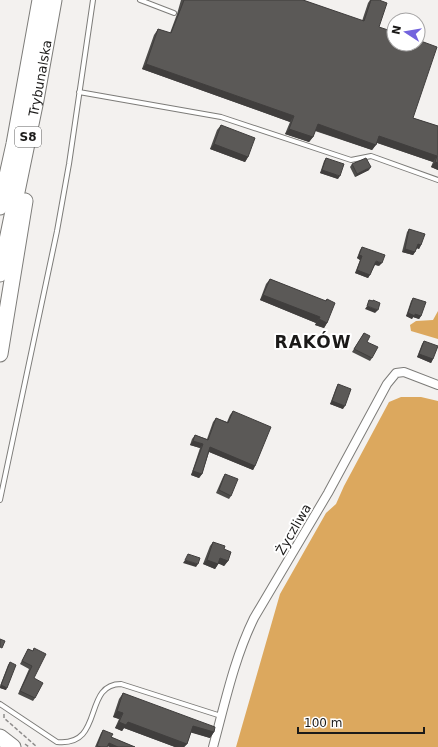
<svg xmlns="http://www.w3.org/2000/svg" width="438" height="747" font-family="'DejaVu Sans',sans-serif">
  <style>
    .forest { fill: #dca85e }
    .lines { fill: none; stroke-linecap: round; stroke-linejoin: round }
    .lane-casing { stroke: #7d7c79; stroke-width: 6 }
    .street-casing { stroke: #7d7c79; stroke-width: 10 }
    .highway-casing { stroke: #7d7c79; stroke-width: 17 }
    .path { stroke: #8f8d8c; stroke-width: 1.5; stroke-dasharray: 4 2; stroke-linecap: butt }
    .lane { stroke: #fff; stroke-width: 4 }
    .street { stroke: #fff; stroke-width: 8 }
    .highway { stroke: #fff; stroke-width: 15 }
    .wall { fill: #4e4d4b }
    .shaded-wall { fill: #403e3d }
    .building { fill: #5b5957; stroke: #403e3d }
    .labels { text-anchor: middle; stroke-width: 4; stroke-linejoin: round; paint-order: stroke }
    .shield { fill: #fff; stroke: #5f5f5e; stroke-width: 1 }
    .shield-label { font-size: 12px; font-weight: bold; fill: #1b1a19 }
    .street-label { font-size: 13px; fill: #1b1a19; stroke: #fff }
    .district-label { font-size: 17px; font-weight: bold; letter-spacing: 1px; fill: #1b1a19; stroke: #fff }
  </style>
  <rect width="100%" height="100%" fill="#f3f1ef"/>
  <!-- forest -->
  <path class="forest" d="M438,311V339L411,331L410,325L416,321L433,320Z
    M401,397H421L438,401V747H236L280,594L326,513L336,504L344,486L389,402Z"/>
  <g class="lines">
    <!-- lane casing -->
    <g class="lane-casing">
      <path id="lane" d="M140,0L174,13
        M79,92L221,117L351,160L371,156L438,180
        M0,500L57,231L69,164L93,0
        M0,704L57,742C105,747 82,684 121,684L221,716"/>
    </g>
    <!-- street casing -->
    <g class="street-casing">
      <path id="street" d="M213,747C225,703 234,659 254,618L328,493L387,384L396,373L404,372L438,385"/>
    </g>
    <!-- highway casing -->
    <g class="highway-casing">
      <g id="highway">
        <path d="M0,207L14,144L40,0"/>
        <path id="s1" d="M0,274L36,100L54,0"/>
        <path d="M0,354L25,201"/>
        <path d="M0,737L13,747"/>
      </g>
    </g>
    <!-- path -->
    <path class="path" d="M4,714V718L37,747
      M25,744L29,747"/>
    <!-- lane -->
    <use href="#lane" class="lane"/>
    <!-- street -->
    <use href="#street" class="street"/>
    <!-- highway -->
    <use href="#highway" class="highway"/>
  </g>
  <!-- wall -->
  <path class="wall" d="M181,0H303L362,21L368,3L370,0H379V27L413,118L438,126V170L431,167L433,162L377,143L372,150L315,131L313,137L309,142L285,134L290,122L142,69L154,35L158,29L170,33L177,14Z
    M221,125L248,157L245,162L210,149L217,130Z
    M326,158L338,179L320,173L324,161Z
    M352,164L369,170L355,177L350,167Z
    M409,229L421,245L419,249L417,248L415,252L413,255L402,252L407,232Z
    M362,247L379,266L375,265L368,278L355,273L360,260L357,258L360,250Z
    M270,279L325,301L327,299V323L324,328L315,325L316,323L260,300L266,284Z
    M413,298L421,316L419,319L413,317L412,319L406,316L411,301Z
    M364,333L372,358L370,361L352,352Z
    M424,341L433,359L431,363L417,357L422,344Z
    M338,384L343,409L330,404L336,388Z
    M233,411L255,466L253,470L209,452L202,474L199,478L191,475L200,448L190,445L192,439L195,435L207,439L213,422L216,418L227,422L230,415Z
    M225,474L231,496L229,499L216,493L223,477Z
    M213,542L224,549L228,561L224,566L219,563L215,569L203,564L210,546Z
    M34,648V678L35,698L33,701L18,694L29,669L20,664L28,649L33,651Z
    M10,662L6,690L0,688V686L8,665Z
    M123,693L214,732L210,738L191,732L187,744L184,747H175L124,728L122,731L115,728L119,719L113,717L119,699Z
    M103,730L111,737L135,747H110L108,746L107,747H95L101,733Z"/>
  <!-- shaded-wall -->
  <path class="shaded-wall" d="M146,64L294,116L290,122L142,69Z
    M318,124L376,145L372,150L314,130Z
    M289,129L313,137L309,142L285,134Z
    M379,136L437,156L433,162L375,142Z
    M214,144L248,157L245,162L210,149Z
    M435,162L438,163V170L431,167Z
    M371,167L369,170L355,177L357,174Z
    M322,170L340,176L338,179L320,173Z
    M418,244L421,245L419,249L416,248Z
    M405,249L415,252L413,255L402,252Z
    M359,255L362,256L360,260L357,258Z
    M376,261L382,263L379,266L374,264Z
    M357,270L370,275L368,278L355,273Z
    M263,295L320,317L316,323L260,300Z
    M367,306L378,310L375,313L365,309Z
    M408,313L415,314L421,316L419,319L413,317L412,319L406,316Z
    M319,319L327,323L324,328L315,325Z
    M419,354L433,359L431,363L417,357Z
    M332,401L345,406L343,409L330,404Z
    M193,441L203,444L200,448L190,445Z
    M210,447L255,466L253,470L207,451Z
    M193,471L202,474L199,478L191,475Z
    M220,558L228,561L224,566L217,563Z
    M185,560L198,564L196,567L183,563Z
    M207,560L218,564L215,569L203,564Z
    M1,685L7,688L6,690L0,688Z
    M117,711L123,713L119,719L113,717Z
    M119,722H128L187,744L184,747H175L124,728L122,731L115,728Z
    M193,726L214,732L210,738L189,732Z
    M109,743L118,747H110L107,746Z"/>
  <!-- building -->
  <path class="building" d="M184,0H303L364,21L371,0H379L387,3L379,27L394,32V44H418V40L437,47L413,118L438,126V163L435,162L437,156L379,136L376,145L318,124L313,137L289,129L294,116L146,64L158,29L171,33L181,8Z
    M221,125L255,138L248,157L214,144Z
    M326,158L344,164L340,176L322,170Z
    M366,158L371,167L357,174L352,164Z
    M409,229L425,234L421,245L418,244L415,252L405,249Z
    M362,247L385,255L382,263L376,261L370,275L357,270L362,256L359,255Z
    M270,279L326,301L327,299L335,303L327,323L319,319L320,317L263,295Z
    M413,298L426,302L421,316L415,314V316L408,313Z
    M369,300L373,301V300L380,303L378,310L367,306Z
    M364,333L370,336L367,342L378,347L372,358L354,349Z
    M424,341L438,346L433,359L419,354Z
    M338,384L351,389L345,406L332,401Z
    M233,411L271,427L255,466L210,447L202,474L193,471L203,444L193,441L195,435L208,440L216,418L228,423Z
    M225,474L238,479L231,496L219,490Z
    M213,542L225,546L224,549L231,552L228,561L220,558L218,564L207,560Z
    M188,554L200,558L198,564L185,560Z
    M0,639L5,641L2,648L0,647Z
    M34,648L46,654L34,678L43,683L35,698L20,691L32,666L22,661L28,649L33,651Z
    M10,662L16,665L7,688L1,685Z
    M123,693L215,727L214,732L193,726L187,744L128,722L126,725L119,722L123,713L117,711Z
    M103,730L113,734L111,737L135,747H118L109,743L107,747H101L97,746Z"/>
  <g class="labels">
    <!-- shield labels -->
    <rect class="shield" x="15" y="127" width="26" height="20" rx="3"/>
    <g class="shield-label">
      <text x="28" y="141">S8</text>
    </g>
    <!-- street labels -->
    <g class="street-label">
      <text dy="5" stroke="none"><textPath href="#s1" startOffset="200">Trybunalska</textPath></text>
      <text transform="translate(293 529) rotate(-60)" y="5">Życzliwa</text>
    </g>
    <!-- district labels -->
    <g class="district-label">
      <text x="313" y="348">RAKÓW</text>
    </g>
  </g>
  <!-- north arrow -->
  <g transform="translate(406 32) rotate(282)"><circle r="19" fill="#ffffff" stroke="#a4a3a3"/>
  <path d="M0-3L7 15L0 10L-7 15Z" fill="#7263dd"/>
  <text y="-6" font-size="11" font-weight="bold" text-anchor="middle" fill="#1b1a19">N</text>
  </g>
  <!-- scale -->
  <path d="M298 727v6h126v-6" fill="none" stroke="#1b1a19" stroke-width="2"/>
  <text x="304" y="727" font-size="12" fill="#1b1a19" stroke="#ffffff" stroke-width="3" paint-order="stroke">100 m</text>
</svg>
